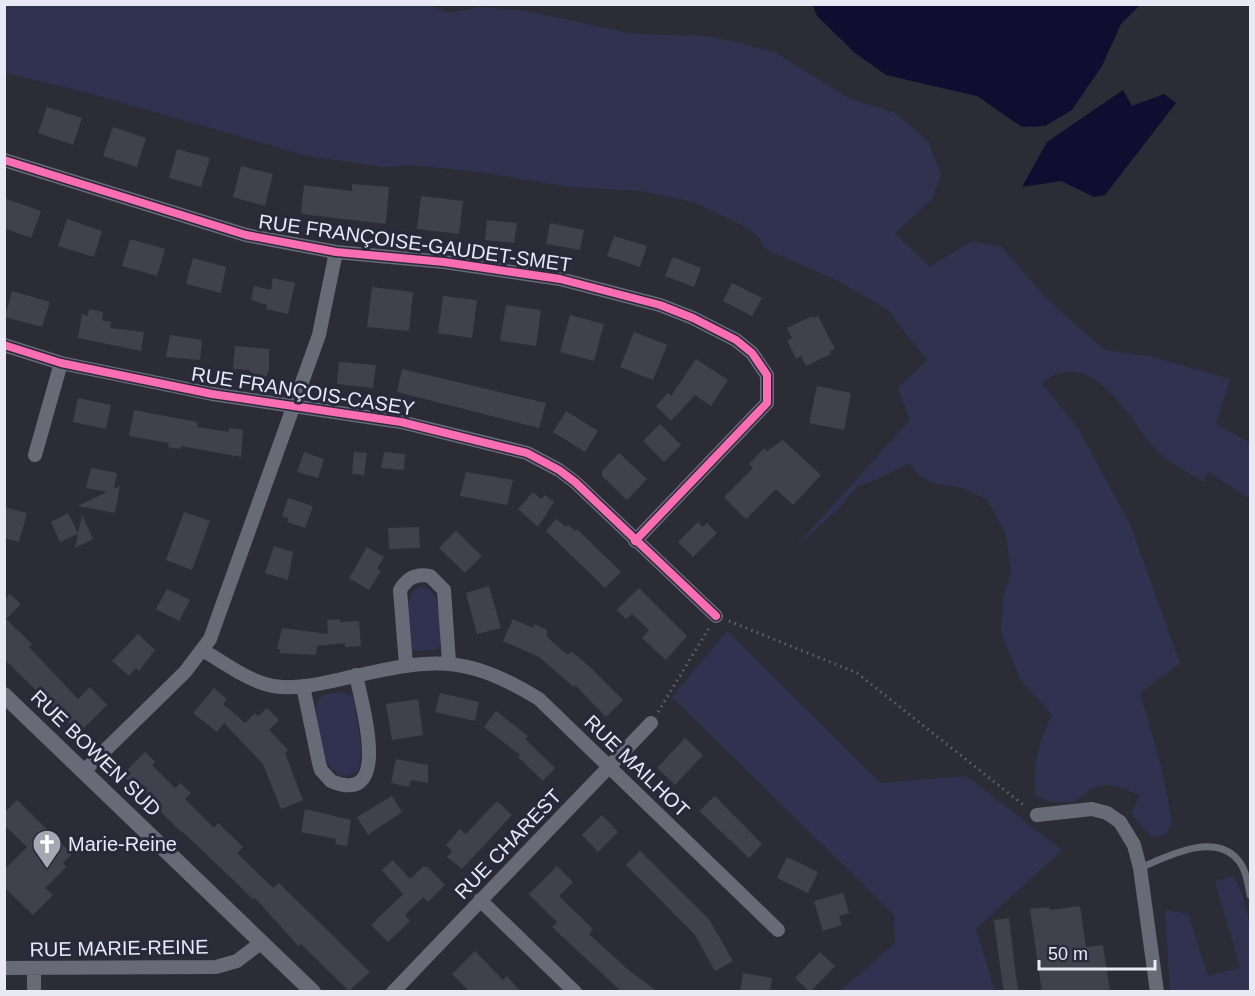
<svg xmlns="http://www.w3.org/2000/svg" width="1255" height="996" font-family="Helvetica,sans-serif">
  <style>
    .green { fill: #313250 }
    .water { fill: #110d30 }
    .building { fill: #41414e }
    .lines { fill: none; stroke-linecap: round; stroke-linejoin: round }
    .path { stroke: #62636d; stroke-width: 3; stroke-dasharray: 1.5 4.5; stroke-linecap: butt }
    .service { stroke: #696a77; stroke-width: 7 }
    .minor { stroke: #696a77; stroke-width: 14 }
    .tertiary { stroke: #696a77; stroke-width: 16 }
    .cycleway-casing { stroke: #28293a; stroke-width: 11 }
    .cycleway { stroke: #f96db3; stroke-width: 8 }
    .labels { text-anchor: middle; stroke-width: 6; stroke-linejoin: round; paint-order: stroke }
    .street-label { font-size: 20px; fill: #e8e9f4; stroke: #28293a }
    .poi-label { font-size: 20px; fill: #e8e9f4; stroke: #28293a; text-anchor: start }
  </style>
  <rect width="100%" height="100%" fill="#2c2c36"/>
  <!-- green -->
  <path class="green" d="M425,4L449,13L480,7L527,11L634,34L704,36L733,41L776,53L848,98L894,112L928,141L941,175L932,199L895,233L930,267L972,241L1002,247L1044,296L1104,350L1149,356L1230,379L1216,424L1250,443V499L1208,472L1203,482C1189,472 1169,463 1157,451C1130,421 1092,342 1042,383L1078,428L1130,524L1180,663L1140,693L1161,766L1172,822L1166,834L1152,837L1131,814L1140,795C1110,783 1101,778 1075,802H1052L1035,796C1033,763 1038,745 1052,715L1020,679L1001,632L1003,597L1011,572L1006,535L987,499L962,488L933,483L920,476L909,463L873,481L857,486L840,507L791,552L910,420L898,388L927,360L887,309L838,281L765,249L759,237L742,225L693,202L642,191L570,187L473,171L409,165L384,167L308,156L85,92L5,73V5Z
    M421,586C445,591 439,626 440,646L435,650L412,651L411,647C410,627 399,595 421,586Z
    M727,631L880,783L966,776L1062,850L976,929L995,991H840L895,943L894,915L672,697Z
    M342,692L353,696L362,751L358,771L344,776C319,770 320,728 315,706L322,695Z
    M1233,876C1255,911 1251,952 1250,991H1170L1165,910L1188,914L1208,976L1240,968L1215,881Z"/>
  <!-- water -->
  <path class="water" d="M813,5H1140L1121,24L1102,66L1072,110L1045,126L1022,127L977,96L886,75L855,53L817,16Z
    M1123,90L1132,106L1164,94L1176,103L1105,195L1094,197L1061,181L1022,187L1047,142Z"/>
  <!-- building -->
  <path class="building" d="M47,107L82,118L73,145L38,133Z
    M113,127L146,138L137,167L103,156Z
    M177,149L210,158L201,187L169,178Z
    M241,166L273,174L265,206L233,197Z
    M352,184L389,187L386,224L301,214L304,185L352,191Z
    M421,196L463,201L459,234L417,229Z
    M4,198L41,211L31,238L4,228Z
    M67,219L102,231L94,257L58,246Z
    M487,220L517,223L514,243L485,240Z
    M550,223L584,230L580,250L546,244Z
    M614,236L647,246L640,267L607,256Z
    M130,239L165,249L157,276L122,266Z
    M673,257L701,268L694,287L665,276Z
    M193,258L226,267L221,293L186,284Z
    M273,278L295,283L288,314L266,309L267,305L251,300L254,286L271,290Z
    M732,283L762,298L752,316L723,301Z
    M372,287L413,292L409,331L367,327Z
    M12,291L50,302L42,327L5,317Z
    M443,296L477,300L472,338L438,333Z
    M506,305L541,310L536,346L500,341Z
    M89,309L103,312L102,320L111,322L110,328L144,332L141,351L78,338L82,314L88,316Z
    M570,315L604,324L594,361L560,352Z
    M812,316L813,318L818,316L835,349L830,351L831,354L806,366L801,356L796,359L787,340L792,338L787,328Z
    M634,332L667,345L653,380L620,367Z
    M170,335L202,340L200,360L166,357Z
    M235,346L269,349V369L266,377L259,379L249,370L233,369Z
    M696,359L728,380L711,406L695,395L671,421L656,406L668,393L671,396Z
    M339,362L376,365L373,388L337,384Z
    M402,369L546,403L539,428L397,392Z
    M817,386L851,393L844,430L809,423Z
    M78,398L111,405L106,429L73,422Z
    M134,410L197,422V427L229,432V428L243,430L241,457L181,446L180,449L168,447L169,443L129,436Z
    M566,411L598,431L585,452L553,432Z
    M660,424L681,445L664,462L643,441Z
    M783,440L821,475L793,505L776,489L746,519L724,497L753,468L749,464L764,448L767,451Z
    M304,452L324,459L318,478L297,472Z
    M354,452L367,453L364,475L352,474Z
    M384,452L405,454L404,470L381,468Z
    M619,453L647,479L627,500L602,476V471Z
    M91,468L117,473L114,489L120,486L115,513L78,506L107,492L86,488Z
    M466,472L513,480L507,505L460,496Z
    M533,492L541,499L545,495L554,502L538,527L518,509Z
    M288,498L313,506L305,528L287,522L288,518L282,516Z
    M4,507L27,513L19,542L4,538Z
    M184,512L210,521L192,570L166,560Z
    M68,513L78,533L82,515L93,539L75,548L78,534L60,542L51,522Z
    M556,519L566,527L568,525L575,531L577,529L621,572L605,588L546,531Z
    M698,522L703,527L707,523L717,533L693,557L678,542Z
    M419,527L420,548L389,549L388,528Z
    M456,531L482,556L465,573L439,548Z
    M274,546L293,552L288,580L265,573Z
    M367,547L384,557L377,569L381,571L369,590L349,578Z
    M489,586L501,628L477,634L466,593Z
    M639,588L687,636L666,660L642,638L649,630L632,614L626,619L617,610Z
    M167,589L190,600L179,621L156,609Z
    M10,594L21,604L6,619L32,644L29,647L78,699L90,687L107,705L79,733L4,659V600Z
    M340,619V622L359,621L361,646L345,647V643L317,646L316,655L280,653V650L277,649L282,628L328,634L327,620Z
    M513,619L533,628L534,624L547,630V637L568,655L571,651L590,667L623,700L606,717L575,685L574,687L539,657L503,641Z
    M138,634L155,650L139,671L136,668L129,676L112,661Z
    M214,688L227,699L223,704L245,723L255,713L258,716L267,708L279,720L269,730L288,750L285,753L303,800L281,809L263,764L224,723L217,732L193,713Z
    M440,693L479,702L475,721L435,712Z
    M418,699L423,735L392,740L386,704Z
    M496,711L528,736L525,739L555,768L543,781L518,757L520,755L484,727Z
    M685,738L703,755L675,785L657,768Z
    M145,752L155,762L152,765L175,788L180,783L191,793L185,799L214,828L218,823L243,847L237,853L273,888L279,883L370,972L349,991L301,944L298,946L255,898L253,899L183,832L182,833L156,807L158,804L140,786L137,789L122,775Z
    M396,759L428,765V783L411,780L409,787L391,783Z
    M392,796L402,812L368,835L357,817Z
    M715,796L762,844L749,858L699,811Z
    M17,800L72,854L63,863L66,867L45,888L53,895L33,915L4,887V870L27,847L4,825V813Z
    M497,801L512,815L462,869L447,857L452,851L446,845L460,829L466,834Z
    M305,809L351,820L347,846L335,844L336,839L301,832Z
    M602,815L618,832L598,852L582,835Z
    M640,851L709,919L733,961L715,971L695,935L626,865Z
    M787,857L818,872L808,893L777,878Z
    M393,860L410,879L423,867H428L445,885L428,902L423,897L405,915L410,921L388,942L371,925L403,894L382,870Z
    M557,866L573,882L559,896L593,929L589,934L626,968L658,992H622L552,927L557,922L529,894Z
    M843,893L849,913L839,916L842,925L823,931L814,901Z
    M1080,906L1086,947L1103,945L1110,992H1042L1030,909L1049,907L1050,910Z
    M1009,918L1016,977L1019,992H1004L999,959L994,920Z
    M475,951L503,980L507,976L521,992H470L452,974Z
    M820,952L835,966L810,992L795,978Z
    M743,973L772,978L770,992H740Z"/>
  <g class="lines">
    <!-- path -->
    <path class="path" d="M729,621L857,673L1026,807
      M658,712L709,628"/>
    <!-- service -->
    <path class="service" d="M1140,868C1166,857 1214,831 1238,860C1246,869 1248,884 1250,895"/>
    <!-- minor -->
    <path class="minor" d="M4,160L246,235L336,252L444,262L560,279L660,305L693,318L736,340L752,353L767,375V403L635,541
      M4,345L61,363L212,394L401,422L527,453L559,470L575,482L716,616
      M35,455L61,363
      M204,651C225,663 248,681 273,686C297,690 323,683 346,678C431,659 462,652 539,699L778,930
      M406,665L400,590C407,578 416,573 430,576L444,590L449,662
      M303,686L319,763L321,770L331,781C394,808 361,702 356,675
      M84,771L185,672L210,639L319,335L336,252
      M1037,815L1092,809L1107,813L1120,822L1134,845L1140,868L1157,992
      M480,900L575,992
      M4,968L216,967L237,961L262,942
      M34,969V992
      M393,992L651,723"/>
    <!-- tertiary -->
    <path class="tertiary" d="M4,695L313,992"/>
    <!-- cycleway casing -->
    <g class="cycleway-casing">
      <path id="cycleway" d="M4,160L246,235L336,252L444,262L560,279L660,305L693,318L736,340L752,353L767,375V403L635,541
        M4,345L61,363L212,394L401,422L527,453L559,470L575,482L716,616"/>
    </g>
    <!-- cycleway -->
    <use href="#cycleway" class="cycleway"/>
  </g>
  <!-- icons -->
  <defs>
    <g id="church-pin" transform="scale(1.5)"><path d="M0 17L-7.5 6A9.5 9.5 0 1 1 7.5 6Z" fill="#a6a7b2" stroke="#28293a"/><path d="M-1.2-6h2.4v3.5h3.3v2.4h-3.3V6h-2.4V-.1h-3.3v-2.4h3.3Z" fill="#fff"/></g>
  </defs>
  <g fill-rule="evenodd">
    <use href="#church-pin" x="47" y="844"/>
  </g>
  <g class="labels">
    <!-- street labels -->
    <g class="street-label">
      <text transform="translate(415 243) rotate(8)" y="7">RUE FRANÇOISE-GAUDET-SMET</text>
      <text transform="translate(303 391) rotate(9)" y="7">RUE FRANÇOIS-CASEY</text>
      <text transform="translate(96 753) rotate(44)" y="7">RUE BOWEN SUD</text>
      <text transform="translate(637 766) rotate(44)" y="7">RUE MAILHOT</text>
      <text transform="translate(508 844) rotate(-46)" y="7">RUE CHAREST</text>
      <text transform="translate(119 948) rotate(-1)" y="7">RUE MARIE-REINE</text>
    </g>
    <!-- poi labels -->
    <g class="poi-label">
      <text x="68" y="851">Marie-Reine</text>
    </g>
  </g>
  <!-- border -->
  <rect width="1255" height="996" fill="none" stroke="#e8e9f4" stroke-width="12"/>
  <!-- scale -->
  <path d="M1039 960v9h116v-9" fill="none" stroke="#e8e9f4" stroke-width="3"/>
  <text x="1048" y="960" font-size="18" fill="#e8e9f4" stroke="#28293a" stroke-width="4.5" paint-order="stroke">50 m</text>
</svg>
